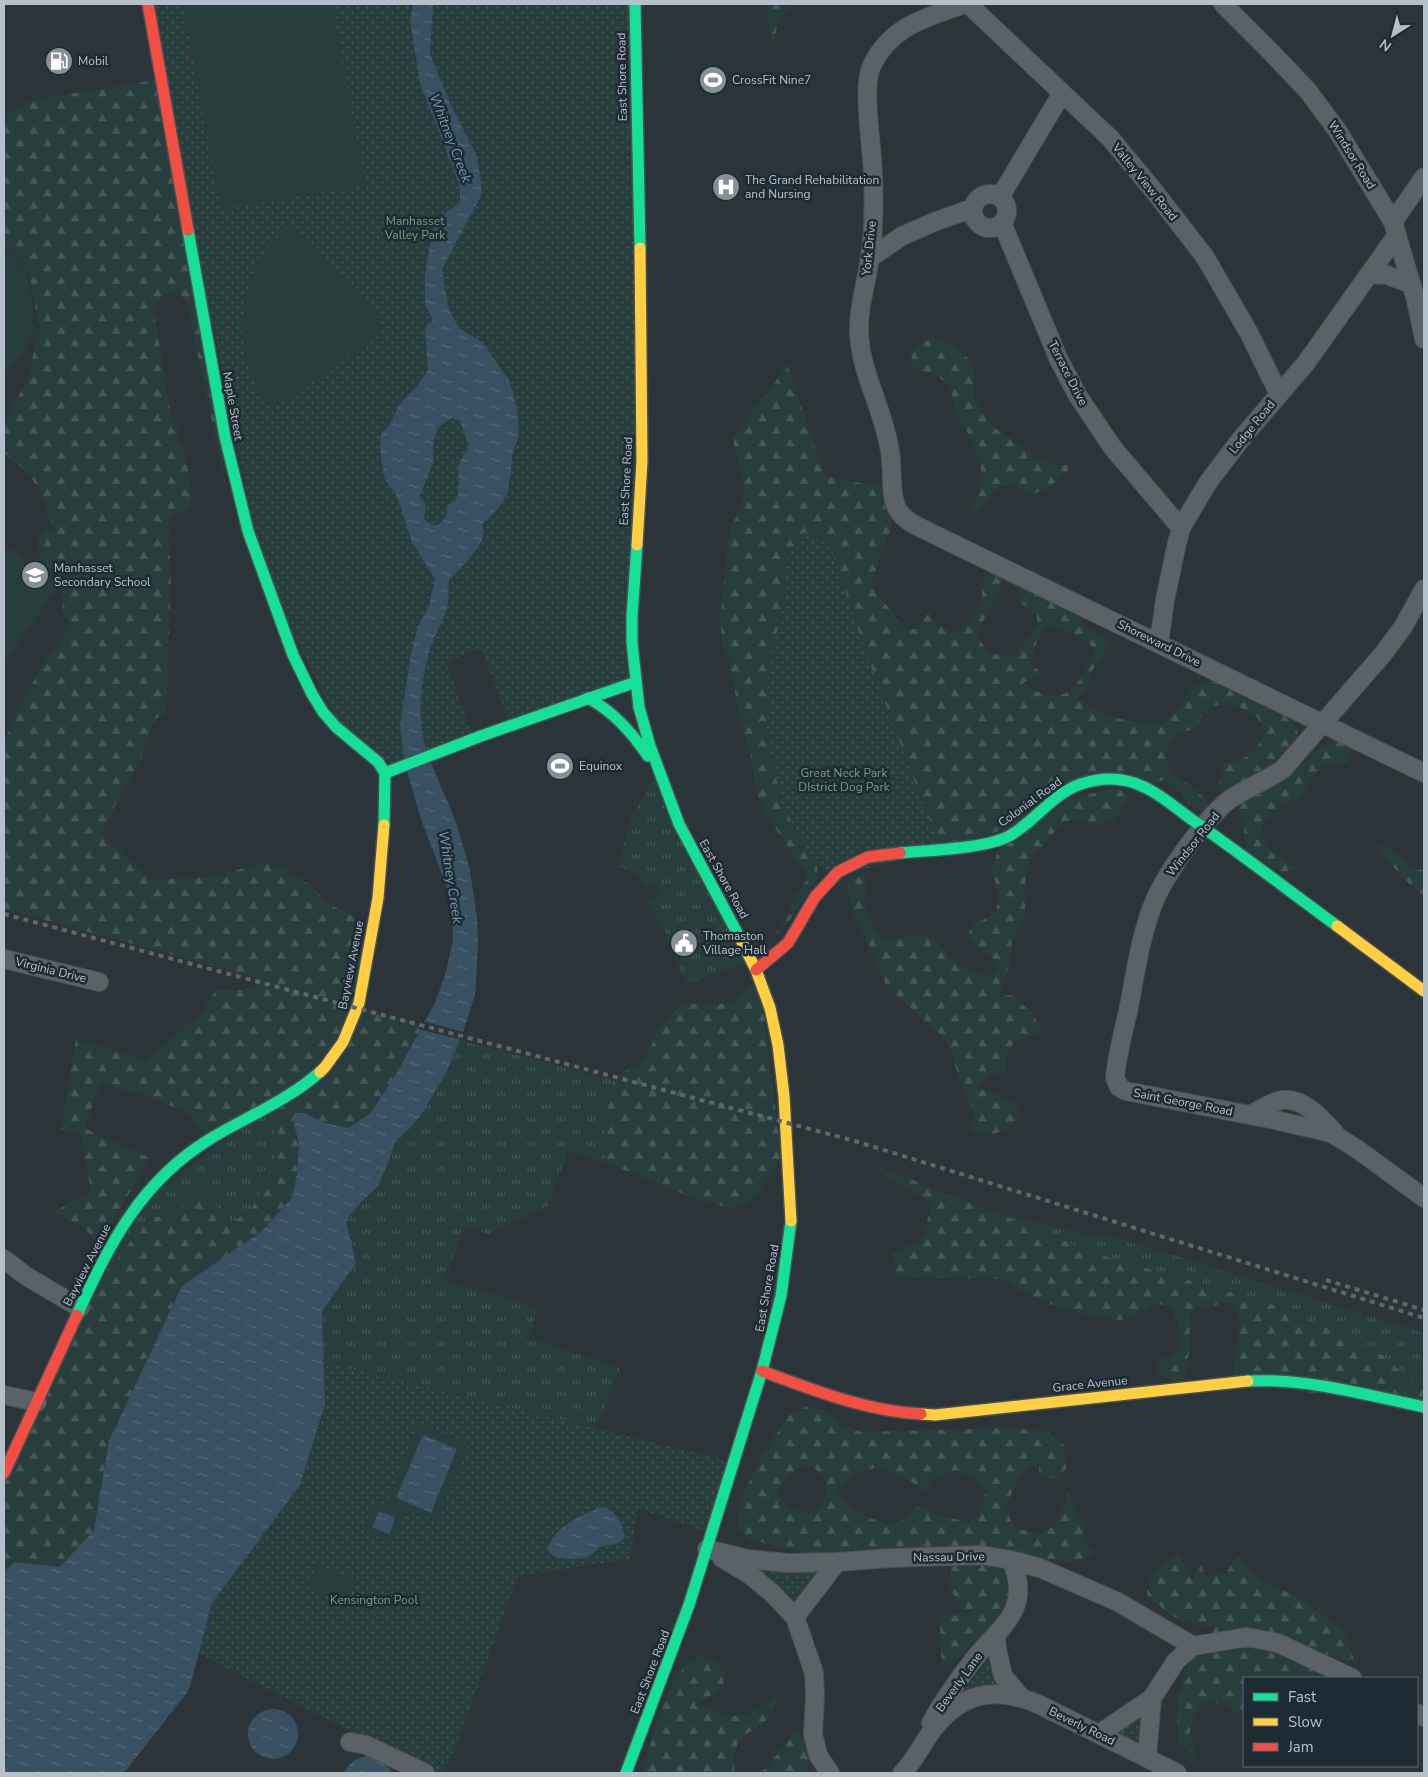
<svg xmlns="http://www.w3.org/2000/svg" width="1428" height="1777" font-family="'Nunito Sans',sans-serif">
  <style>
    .grass { fill: url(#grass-tufts) }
    .forest { fill: url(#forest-firs); fill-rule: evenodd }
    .park { fill: url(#park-dots) }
    .garden { fill: #283e3d }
    .water { fill: url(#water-ripples); fill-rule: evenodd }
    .pier { fill: #2b3439 }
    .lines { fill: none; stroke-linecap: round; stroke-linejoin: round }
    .street-casing { stroke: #495054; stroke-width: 20 }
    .fast-casing { stroke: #495054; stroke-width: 14 }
    .slow-casing { stroke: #495054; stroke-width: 14 }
    .jam-casing { stroke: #495054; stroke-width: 14 }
    .street { stroke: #5b6267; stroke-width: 18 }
    .fast { stroke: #16e098; stroke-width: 11 }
    .slow { stroke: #ffcf43; stroke-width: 11 }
    .jam { stroke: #f24e42; stroke-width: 11 }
    .rail { stroke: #5f666a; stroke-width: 4; stroke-dasharray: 5 5; stroke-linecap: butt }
    .labels { text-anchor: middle; stroke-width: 5; stroke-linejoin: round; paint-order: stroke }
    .poi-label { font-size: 12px; fill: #b5c1ca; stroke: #1e2b34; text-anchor: start }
    .street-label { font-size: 12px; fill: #b5c1ca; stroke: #1e2b34 }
    .park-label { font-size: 12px; fill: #749f75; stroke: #1e2b34 }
    .water-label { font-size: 14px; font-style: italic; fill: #7697ac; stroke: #1e2b34 }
  </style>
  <defs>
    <pattern id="grass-tufts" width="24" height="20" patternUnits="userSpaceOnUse" patternTransform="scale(1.25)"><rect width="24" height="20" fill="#283e3d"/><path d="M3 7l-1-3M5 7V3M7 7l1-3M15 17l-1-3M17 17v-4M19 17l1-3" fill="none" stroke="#455858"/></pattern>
    <pattern id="forest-firs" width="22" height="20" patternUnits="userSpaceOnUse" patternTransform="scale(1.25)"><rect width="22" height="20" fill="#283e3d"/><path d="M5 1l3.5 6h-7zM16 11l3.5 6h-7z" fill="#455858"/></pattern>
    <pattern id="park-dots" width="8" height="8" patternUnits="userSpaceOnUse" patternTransform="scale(1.25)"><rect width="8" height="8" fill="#283e3d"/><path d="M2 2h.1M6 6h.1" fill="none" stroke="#455858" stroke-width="1.8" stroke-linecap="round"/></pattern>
    <pattern id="water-ripples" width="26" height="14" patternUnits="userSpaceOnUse" patternTransform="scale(1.25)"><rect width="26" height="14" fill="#385162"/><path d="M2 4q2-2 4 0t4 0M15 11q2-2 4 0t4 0" fill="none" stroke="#536877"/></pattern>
  </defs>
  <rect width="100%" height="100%" fill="#2b3439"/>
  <!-- grass -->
  <path class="grass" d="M658,770L752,961L688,983L676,964L681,960L647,901L660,894L654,883L645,887L638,874L619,867L630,820Z
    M460,1040L614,1080L602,1100L607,1163L568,1150L548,1206L488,1234L464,1226L445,1281L538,1307L529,1338L620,1368L596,1428L323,1362L322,1311L355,1263L346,1221L362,1201L378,1186L388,1163L395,1142L411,1127L422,1113L446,1073Z
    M282,1099L275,1120L277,1149L269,1181L249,1212L232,1222C221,1209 209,1201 200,1187L188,1197L182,1209L174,1215L155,1217L140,1224L133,1238L80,1308L137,1204Z
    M992,1212L1089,1236L1100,1235L1115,1237L1424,1333V1372L1417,1375L1404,1397L1401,1377L1374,1350L1320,1324L1271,1304L1097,1254Z"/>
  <!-- forest -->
  <path class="forest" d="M766,4H792L778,21L773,46Z
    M161,79L227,493L186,300C170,286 158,294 154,312L171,416L178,429L177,438L184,449L187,464L191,490L190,504L186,510L170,516L168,523L171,584L166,713L155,719L138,766L115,805L102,835L151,880L212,877L261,863L282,867L313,887L326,902L354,917L362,929L358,1008L423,1025L401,1063L396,1074L371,1113L348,1128L325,1123L304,1113L294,1125L299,1143L297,1174L292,1198L261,1232L182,1286L109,1441L94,1530L60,1567L15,1562L4,1571V1473L80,1308L133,1238L140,1224L155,1217L174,1215L182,1209L188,1197L200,1186C209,1200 221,1210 232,1222L249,1212L269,1181L277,1149L275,1120L282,1100L210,1139L185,1111L132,1091L100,1084L85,1128L150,1158L99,1245L83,1226L53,1212L91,1192L81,1135L61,1129L76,1039L146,1061L202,1012L216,990H241L256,986L258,978L4,909V740L38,672L69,628L70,621L62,614C63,607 64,590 61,583C52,563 25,555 44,530L48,529L53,533C48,509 42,488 24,470C18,464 10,459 4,452V424L13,403L27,383L39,327L30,276L11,251L4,246V117L32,100Z
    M934,338L950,344L965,355L973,366L975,383L973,395L989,424L1040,460L1058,465L1073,464C1063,479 1048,488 1032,495C1024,492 1015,484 1006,485C989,487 988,514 970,514C985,480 985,466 968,433C965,426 960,420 957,413C952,400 954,388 941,379C931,371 921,375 911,364C910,351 922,341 934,338Z
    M787,364L825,476L847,481L878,485L883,489L897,509L872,581L877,595L891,610L900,625L906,629H915L929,613C935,622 946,635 958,632C964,631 968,622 971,618C975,613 979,606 981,600C984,586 980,584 990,570L1002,574L1004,579L977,634C981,643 986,650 995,654C1000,656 1006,658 1011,657C1019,655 1032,631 1038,623L1036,614L1021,603L1016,586L1025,585L1065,604L1076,614L1084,628C1126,639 1101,652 1090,675C1086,686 1091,691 1078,698C1095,716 1141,726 1165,723L1183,704L1192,687L1212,679C1237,690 1293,708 1299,737L1293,748L1295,767L1307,762L1316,750L1336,737L1349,742L1353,751L1347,763C1341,764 1333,763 1328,765C1311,770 1310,789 1297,798C1291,802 1285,803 1279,806C1275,808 1270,816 1266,820C1247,842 1284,859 1299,870L1281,872L1248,851L1245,841L1244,823L1236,799L1221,791C1217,782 1220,777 1224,768L1222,762C1243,765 1257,750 1265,733C1263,729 1262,724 1260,721C1250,707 1219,698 1206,711C1200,716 1199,722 1197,729C1185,730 1178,735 1171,744C1149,774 1208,788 1211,809L1204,811L1191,805L1184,799L1173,784L1164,780L1154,783L1106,778L1032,820L941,850L768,672L767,728L781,803L817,865L818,878L787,924L775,935L785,921L796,894L806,881L805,872L768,818L758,798L755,784L753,764L740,721L729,658L723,648L720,620L729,533L743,501L744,489L739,464L734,447V437L739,427L770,390ZM804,532L779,623L785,594V562ZM1049,626C1059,627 1090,640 1093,649C1095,656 1089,665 1085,671C1081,677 1077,684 1071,689C1057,703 1034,693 1023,682L1044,676L1034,667L1031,660C1036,649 1036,631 1049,626Z
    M1113,788L1125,792L1131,799L1112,821L1098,825L1078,820L1064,821L1031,860L1026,875L1024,893L1025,909L1021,925L1012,939L1010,963L1000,993V998L1004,995H1012L1032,1013L1042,1031L1014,1042L1006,1056V1071L989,1076L976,1088C991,1091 1006,1098 1018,1107L1020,1116C1009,1131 991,1139 972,1132L974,1113L960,1083L951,1050L941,1035L887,987L868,943L854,915L847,891L848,879L862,873L866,877L867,889L864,900L868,920L884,938C888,939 892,940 896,939C907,939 912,932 926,936C936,939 942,948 949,956C959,967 975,973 990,976L999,967L993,958L968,939L969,931L975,924L988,917L996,910L999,899L992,867L997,854L1006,843L1071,799Z
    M1375,844C1381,846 1388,848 1394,852C1407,860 1407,868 1424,870V896C1404,882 1390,863 1375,844Z
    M760,977L781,1157L759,1191L746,1204L730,1208L691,1197L607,1163L602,1100L618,1074L644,1062L661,1024L683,1003L709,1005L733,1002Z
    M875,1165L1097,1254L1271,1304L1320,1324L1374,1350L1394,1364L1401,1377L1405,1396L1417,1375L1424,1372V1407L1232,1383L1240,1322L1236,1307L1230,1302H1223L1210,1308L1196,1307L1191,1311L1189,1338V1352L1185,1381L1169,1379L1158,1372L1157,1365L1164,1359L1173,1355L1181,1343L1179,1321L1173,1311L1165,1305L1153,1304L1129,1319L1117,1320L1062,1309L1018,1290L1001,1279L897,1277L892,1254L921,1239L933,1203L885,1176Z
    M807,1406L822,1410L841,1424L861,1432L1005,1428L1046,1431L1063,1443L1067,1466L1059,1480L1038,1475L1040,1462L1021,1475L1005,1507L1012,1523L1022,1530L1040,1534L1055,1526L1069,1493L1075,1510L1084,1524L1085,1542L1094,1553L1083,1559L1066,1562L1040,1558L1010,1566L1015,1593L996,1626L971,1643L960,1658L943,1667C940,1651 942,1636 939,1620L946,1615L970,1616L958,1602L948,1585L951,1567L958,1550L808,1554L748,1539L738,1528L740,1502L762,1454L790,1415ZM807,1464C830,1474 832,1499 814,1514C798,1514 785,1508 777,1494C783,1478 792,1470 807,1464ZM875,1468C895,1469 910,1480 925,1492L934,1477L956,1470L974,1478L986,1490L979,1515L968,1522L938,1515L919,1505C914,1510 908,1518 901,1521C884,1531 847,1507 837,1493L852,1474Z
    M1178,1553L1192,1581L1201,1563L1205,1578L1226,1573L1238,1555L1247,1568L1272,1587L1293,1594L1343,1630L1355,1662L1334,1658L1303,1644L1337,1678H1244V1718L1226,1705L1204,1701L1192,1718L1190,1734L1197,1760L1178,1741L1177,1699L1189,1663L1215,1628L1191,1624L1172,1616L1147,1595C1147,1576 1164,1565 1178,1553Z
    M704,1656C720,1661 727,1672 722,1688L694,1706C704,1706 711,1710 721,1713C746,1722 759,1709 778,1694C775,1705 770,1718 761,1725C755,1730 749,1732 744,1736C733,1746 733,1760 735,1773H642C649,1749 666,1684 684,1667C690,1662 696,1658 704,1656Z
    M797,1730C809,1744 811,1755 807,1773H759L765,1769Z"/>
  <!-- park -->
  <path class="park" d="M148,4H635L636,682L511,726L481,648L446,662L474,739L385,773L345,735L264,578Z
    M804,532L830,545L865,651L941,850L833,877L817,865L781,803L767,728L768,672L785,594V562Z
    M323,1362L733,1462L712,1534L638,1508L630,1559L518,1576L455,1749L444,1773H433L199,1654L212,1603L300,1485L325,1404Z
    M747,1559L837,1562L795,1617Z
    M996,1636L1020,1696L996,1694L928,1727Z
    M1152,1698L1147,1758L1099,1734Z"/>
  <!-- garden -->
  <path class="garden" d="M183,4H332L365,185L221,210Z
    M292,223L344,276L381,321L379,334L334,368L272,409L258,391L246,363L242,326L249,281L268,247Z
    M4,249C28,265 36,296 32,324L39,329L4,378Z
    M4,545L59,584L4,663Z
    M418,1423L469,1444L439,1512L445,1516L442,1523L413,1511L411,1516L404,1514L392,1543L363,1530L375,1502L386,1505Z
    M317,1565L356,1579L347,1603L308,1588Z"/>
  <!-- water -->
  <path class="water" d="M413,4H433L430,54L449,101L476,155L481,180V196L442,269L448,308L459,328L483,343L510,382L517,410L519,435L512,455L511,473L507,494L497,510L482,524C483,528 484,533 483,536C482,546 457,573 449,580C448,589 449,599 447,607C444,620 437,630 432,643C420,678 416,720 428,756L456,822L470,870L477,918L478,946L475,995L463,1032L446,1073L422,1113L411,1127L395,1142L388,1163L378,1186L362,1201L346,1221L356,1263L322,1311L325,1404L300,1485L212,1603L189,1690L124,1773H4V1571L15,1562L60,1567L94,1530L109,1441L182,1286L261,1232L292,1198L297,1174L298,1158L299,1143L294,1125L295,1113H304L325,1123L348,1128L371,1113L396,1074L435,1003L446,972L453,940L452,913L448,890L422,822L405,765L400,727L411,653L418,627L429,606L435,579L412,542L397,496L385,480L381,456L380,437L392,421L399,405L418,385L428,370L425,330L426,325L433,321L425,304V276L432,232L443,215L460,202V186L420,83L410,19ZM452,418L460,421L469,447C466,452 460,459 459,465C456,478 465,501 447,506C447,517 445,522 434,526L424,520L426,505L420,496L433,462V442L439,426Z
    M423,1435L457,1449L431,1513L396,1498Z
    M603,1507C616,1511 623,1525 625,1537C618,1546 611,1543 601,1547C596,1549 593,1554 589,1556C579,1561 554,1560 548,1551C550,1528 584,1513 603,1507Z
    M379,1511L394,1517V1522L389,1534L372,1527Z
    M248 1734a25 25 0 1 1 50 0a25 25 0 1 1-50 0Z
    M367,1756C379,1758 387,1762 392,1773H344C349,1763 356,1758 367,1756Z"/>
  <!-- pier -->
  <path class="pier" d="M422,1021L463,1032L465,1033L462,1040L418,1029Z"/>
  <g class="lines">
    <!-- street casing -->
    <g class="street-casing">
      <path id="street" d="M964,4C926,18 892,25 872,65C861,88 873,149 873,177C874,203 874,231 870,257C867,282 858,306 859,331C860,369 879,401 887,437C889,445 891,454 891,463C893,478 890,494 897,508C901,518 913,524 923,529L1424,773
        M968,4L1110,138L1154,191L1205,257L1249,333L1279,394
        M1223,4L1270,51L1308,91L1337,130L1393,222L1416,300L1424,339
        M973 211a17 17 0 1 1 34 0a17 17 0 1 1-34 0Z
        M1000,197L1062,93
        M1393,222L1424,177
        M1002,223L1059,360L1078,396L1113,448L1181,528
        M870,258L902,236L934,222L973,208
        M1369,274L1387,275L1411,284
        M1424,589L1403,627L1383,654L1283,769C1265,782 1240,790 1224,804C1199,827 1162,878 1151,910C1140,941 1135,974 1129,1007C1124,1030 1117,1054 1115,1078L1119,1087L1126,1091L1275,1120L1331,1133L1357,1149L1424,1198
        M1159,643L1165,600L1177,543L1181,528L1198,499L1209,481L1241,439L1306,363L1397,235
        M4,959L99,982
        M1250,1115C1260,1110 1272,1101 1283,1100C1304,1098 1322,1119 1335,1133
        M4,1259L26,1276L80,1308
        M4,1395L37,1402
        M707,1549L747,1559L788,1563L837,1562L891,1558L982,1555L1011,1560L1040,1568L1118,1602L1193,1646
        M722,1558L750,1575L772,1593L795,1617L814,1673L815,1695L813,1734L818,1755L830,1773
        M795,1617L837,1562
        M996,1636L997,1649L1003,1676L1020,1696
        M1417,1713L1424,1717
        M931,1723C943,1700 958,1680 974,1659C1001,1626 1033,1609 1011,1560
        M1099,1734L1152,1698
        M350,1742L366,1745L425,1773
        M1147,1758L1152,1698L1176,1661L1193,1646L1247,1637L1278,1643L1352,1678
        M902,1773C914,1762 921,1746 931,1732C960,1693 993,1685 1038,1704L1177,1773"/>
    </g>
    <!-- fast casing -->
    <g class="fast-casing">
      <path id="fast" d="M635,4L640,248
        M188,230L225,437L248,531L293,655L312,694L323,712L336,727L378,762L385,773L384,825
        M637,545L632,616V643L639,707L650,746L679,824L741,940
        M588,698C614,712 631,732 648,756
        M385,773L481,736L636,682
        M900,853C930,850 987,849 1011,835C1036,820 1054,793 1081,784C1102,777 1124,777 1144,787C1160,794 1176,808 1191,819C1240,853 1288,890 1337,926
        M77,1315C110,1243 141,1181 210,1139C246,1117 287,1101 320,1072
        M1248,1381C1307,1378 1366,1395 1424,1407
        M626,1773L689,1605L762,1371L781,1296L791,1221"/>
    </g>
    <!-- slow casing -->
    <g class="slow-casing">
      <path id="slow" d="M637,545L642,461L640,248
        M1337,926L1424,991
        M741,940L756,970L770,1008L778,1045L784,1096L791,1221
        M320,1072L325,1067L343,1042L359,1003L378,898L384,825
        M921,1414L935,1415L1248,1381"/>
    </g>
    <!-- jam casing -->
    <g class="jam-casing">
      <path id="jam" d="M148,4L188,230
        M756,970L788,943L815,897L838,872L868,857L900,853
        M762,1371C813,1390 866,1411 921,1414
        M4,1473L77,1315"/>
    </g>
    <!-- street -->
    <use href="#street" class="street"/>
    <!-- fast -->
    <use href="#fast" class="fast"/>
    <!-- slow -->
    <use href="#slow" class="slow"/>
    <!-- jam -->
    <use href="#jam" class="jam"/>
    <!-- rail -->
    <path class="rail" d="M4,914L855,1141L1424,1318
      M1326,1280L1424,1310"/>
  </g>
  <!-- icons -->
  <defs>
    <g id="fuel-disc" transform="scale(1.4375)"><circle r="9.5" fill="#859097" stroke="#1e2b34"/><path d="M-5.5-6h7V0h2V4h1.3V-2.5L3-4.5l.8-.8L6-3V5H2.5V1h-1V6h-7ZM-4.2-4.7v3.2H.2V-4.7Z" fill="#fff"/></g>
    <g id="stadium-disc" transform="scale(1.4375)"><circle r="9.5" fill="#859097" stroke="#1e2b34"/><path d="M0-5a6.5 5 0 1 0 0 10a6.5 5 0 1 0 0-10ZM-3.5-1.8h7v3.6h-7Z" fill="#fff"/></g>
    <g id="hospital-disc" transform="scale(1.4375)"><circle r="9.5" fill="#859097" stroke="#1e2b34"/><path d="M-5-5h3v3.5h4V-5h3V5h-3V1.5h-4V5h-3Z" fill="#fff"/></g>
    <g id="school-disc" transform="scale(1.4375)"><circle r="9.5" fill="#859097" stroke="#1e2b34"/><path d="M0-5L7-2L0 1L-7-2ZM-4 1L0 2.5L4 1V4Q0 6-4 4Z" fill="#fff"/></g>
    <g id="civic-disc" transform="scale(1.4375)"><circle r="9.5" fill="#859097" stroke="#1e2b34"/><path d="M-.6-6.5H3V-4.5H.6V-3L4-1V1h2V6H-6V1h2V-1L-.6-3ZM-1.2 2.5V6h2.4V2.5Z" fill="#fff"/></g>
  </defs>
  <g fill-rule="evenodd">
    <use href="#fuel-disc" x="59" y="61"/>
    <use href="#stadium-disc" x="713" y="80"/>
    <use href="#hospital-disc" x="726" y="187"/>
    <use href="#school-disc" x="35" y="575"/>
    <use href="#stadium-disc" x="560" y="766"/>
    <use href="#civic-disc" x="684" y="943"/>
  </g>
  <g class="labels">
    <!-- poi labels -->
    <g class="poi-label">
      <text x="78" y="65">Mobil</text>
      <text x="732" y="84">CrossFit Nine7</text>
      <text x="745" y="184">The Grand Rehabilitation<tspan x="745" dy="14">and Nursing</tspan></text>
      <text x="54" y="572">Manhasset<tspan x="54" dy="14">Secondary School</tspan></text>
      <text x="579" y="770">Equinox</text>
      <text x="703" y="940">Thomaston<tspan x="703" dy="14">Village Hall</tspan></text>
    </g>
    <!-- street labels -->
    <g class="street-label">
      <text transform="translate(622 77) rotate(-91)" y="4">East Shore Road</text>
      <text transform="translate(1352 155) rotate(58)" y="4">Windsor Road</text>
      <text transform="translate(1145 182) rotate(51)" y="4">Valley View Road</text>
      <text transform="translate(869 248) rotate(-84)" y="4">York Drive</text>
      <text transform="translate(1068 373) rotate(63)" y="4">Terrace Drive</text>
      <text transform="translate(233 406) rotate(80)" y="4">Maple Street</text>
      <text transform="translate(1252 427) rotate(-51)" y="4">Lodge Road</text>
      <text transform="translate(626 481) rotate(-87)" y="4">East Shore Road</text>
      <text transform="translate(1159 643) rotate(26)" y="4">Shoreward Drive</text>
      <text transform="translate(1030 802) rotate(-36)" y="4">Colonial Road</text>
      <text transform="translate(1193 844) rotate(-52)" y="4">Windsor Road</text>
      <text transform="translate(724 879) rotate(61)" y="4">East Shore Road</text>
      <text transform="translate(351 965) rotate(-79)" y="4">Bayview Avenue</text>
      <text transform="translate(51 970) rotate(14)" y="4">Virginia Drive</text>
      <text transform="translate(1183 1102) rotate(11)" y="4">Saint George Road</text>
      <text transform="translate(87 1265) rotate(-63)" y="4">Bayview Avenue</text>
      <text transform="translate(767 1288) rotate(-80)" y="4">East Shore Road</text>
      <text transform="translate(1090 1384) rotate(-6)" y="4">Grace Avenue</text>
      <text transform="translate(949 1557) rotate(-1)" y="4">Nassau Drive</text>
      <text transform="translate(650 1672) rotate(-69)" y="4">East Shore Road</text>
      <text transform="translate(959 1682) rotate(-54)" y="4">Beverly Lane</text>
      <text transform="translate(1082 1726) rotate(26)" y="4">Beverly Road</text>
    </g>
    <!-- park labels -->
    <g class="park-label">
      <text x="415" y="225">Manhasset<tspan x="415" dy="14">Valley Park</tspan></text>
      <text x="844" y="777">Great Neck Park<tspan x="844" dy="14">DIstrict Dog Park</tspan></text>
      <text x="374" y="1604">Kensington Pool</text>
    </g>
    <!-- water labels -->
    <g class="water-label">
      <text transform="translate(451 138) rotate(69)" y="5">Whitney Creek</text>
      <text transform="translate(451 877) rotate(81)" y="5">Whitney Creek</text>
    </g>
  </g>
  <!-- border -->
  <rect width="1428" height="1777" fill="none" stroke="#b5c1ca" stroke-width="10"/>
  <!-- legend -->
  <rect x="1243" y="1677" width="175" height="90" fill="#1e2b34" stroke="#5a6770"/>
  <rect x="1253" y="1693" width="25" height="8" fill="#16e098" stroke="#5a6770"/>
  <text x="1288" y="1702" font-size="15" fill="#b5c1ca">Fast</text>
  <rect x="1253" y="1718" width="25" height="8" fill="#ffcf43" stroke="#5a6770"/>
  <text x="1288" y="1727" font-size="15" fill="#b5c1ca">Slow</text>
  <rect x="1253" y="1743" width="25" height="8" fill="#f24e42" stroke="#5a6770"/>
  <text x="1288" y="1752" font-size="15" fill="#b5c1ca">Jam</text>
  <!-- north arrow -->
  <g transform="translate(1393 35) rotate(216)" stroke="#1e2b34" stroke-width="4" paint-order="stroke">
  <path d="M0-4L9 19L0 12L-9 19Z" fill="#b5c1ca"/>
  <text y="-8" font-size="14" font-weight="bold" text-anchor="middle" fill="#b5c1ca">N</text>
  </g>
</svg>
